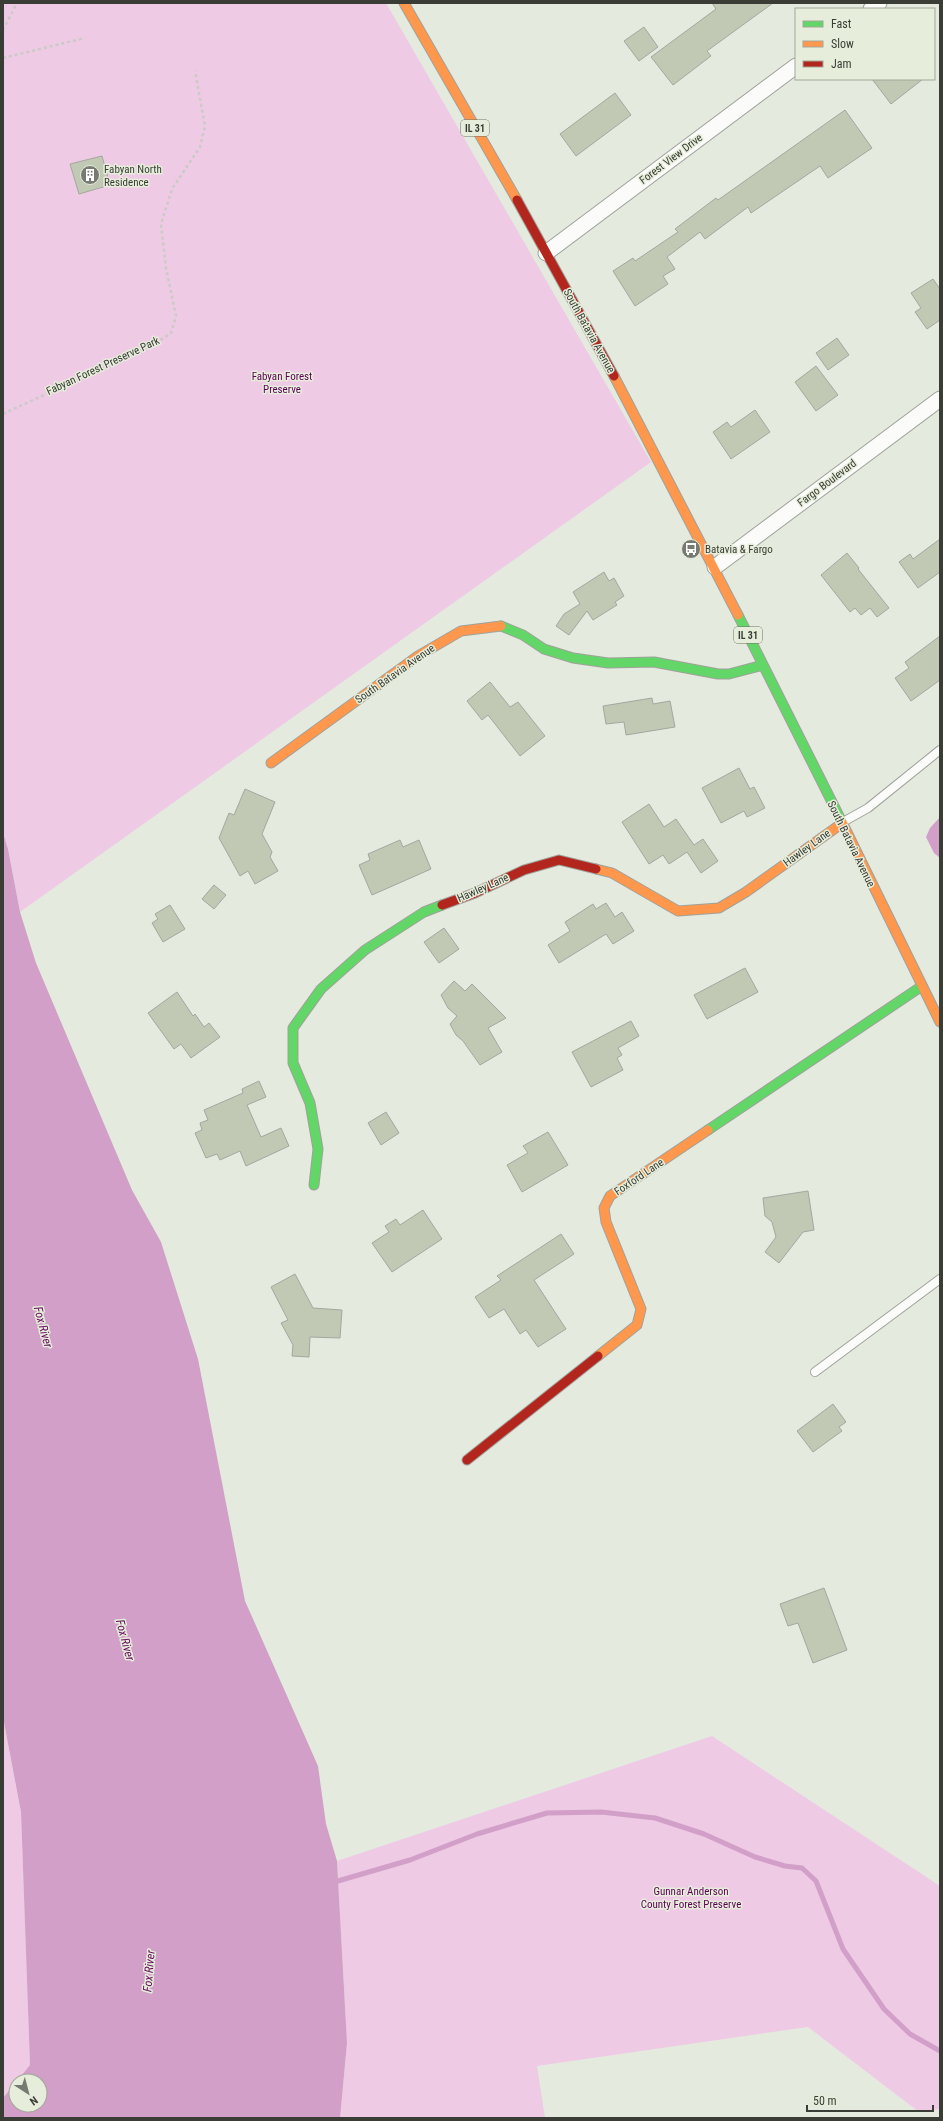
<svg xmlns="http://www.w3.org/2000/svg" width="943" height="2121" font-family="'Roboto Condensed',sans-serif">
  <rect width="100%" height="100%" fill="#e5eadf"/>
  <path fill="#eecae5" d="M3 3H386L651 462 20 912 8 849 3 833Z
    M3 1717 21 1812 30 2065 3 2098Z
    M712 1736 940 1886V2109L919 2112 808 2027 537 2066 545 2118H340L347 2043 337 1861Z"/>
  <path fill="#d19fc7" d="M940 817V858L934 853 926 837 930 828Z
    M3 833 8 849 20 912 36 963 132 1190 161 1242 198 1359 245 1601 318 1766 326 1824 337 1861 347 2043 340 2118H3V2098L16 2082V2105H40V2081H17L30 2065 21 1812 3 1717Z"/>
  <g fill="none" stroke-linecap="round" stroke-linejoin="round">
    <path stroke="#d19fc7" stroke-width="5" d="M331 1883 410 1860 477 1834 547 1813 601 1812 655 1818 704 1834 755 1857 785 1866 802 1868 816 1881 843 1949 884 2009 910 2034 940 2051"/>
  </g>
  <path fill="#c1c9b4" stroke="#a4a7a0" d="M712 3H773L707 51 711 56 673 85 651 57 716 9Z
    M644 27 658 47 639 61 624 41Z
    M872 79H923L891 104Z
    M615 93 631 115 576 156 560 134Z
    M845 110 872 148 828 178 820 166 751 213 748 207 705 239 700 232 667 257 675 269 663 276 668 284 635 306 613 271 633 258 635 261 678 232 675 229 716 198 718 200Z
    M102 156 110 185 79 194 70 164Z
    M933 279 940 289V320L927 329 915 312 921 308 911 293Z
    M837 338 849 355 828 370 816 353Z
    M816 366 838 395 816 411 795 382Z
    M755 410 770 432 731 459 713 432 727 422 731 427Z
    M940 539V572L918 588 899 562 910 554 913 559Z
    M847 553 859 568 858 569 889 608 877 617 870 608 861 615 855 608 850 612 821 575Z
    M604 572 609 581 614 578 624 596 615 602 617 605 593 620 587 611 569 635 556 626 564 614 580 604 573 592Z
    M940 636V680L911 701 895 678 909 668 905 662Z
    M490 682 510 707 518 702 545 736 520 756 488 715 482 720 467 701Z
    M652 698 653 704 670 701 675 727 626 735 624 722 606 724 603 706Z
    M739 768 750 789 754 787 765 808 747 817 744 811 721 823 702 788Z
    M245 789 275 802 262 834 272 852 270 857 278 871 255 884 248 871 240 876 219 838 229 813 234 815Z
    M649 804 664 827 676 819 694 845 703 839 718 861 701 873 687 852 669 864 663 855 649 864 622 822Z
    M400 840 403 847 419 840 431 869 372 895 359 865 370 860 368 854Z
    M214 885 226 895 214 909 202 899Z
    M606 903 615 917 622 912 634 931 613 944 606 934 559 963 548 945 570 931 565 922 593 904 596 909Z
    M170 905 185 929 163 942 152 923 158 919 155 914Z
    M444 928 459 949 439 963 424 942Z
    M745 968 758 992 707 1019 694 995Z
    M454 981 465 991 472 984 506 1018 488 1028 502 1052 480 1065 463 1041 456 1035 450 1024 457 1016 448 1008 441 995Z
    M177 992 193 1016 195 1014 204 1027 209 1023 220 1037 191 1058 181 1044 174 1049 148 1013Z
    M631 1021 639 1036 618 1048 622 1055 617 1058 623 1070 591 1087 572 1052Z
    M259 1081 266 1097 247 1105 261 1137 281 1128 289 1146 246 1166 240 1151 220 1160 217 1154 206 1158 195 1133 202 1130 200 1123 208 1120 204 1110 243 1093 242 1089Z
    M386 1112 399 1133 381 1145 368 1123Z
    M548 1132 568 1165 522 1192 507 1165 528 1153 523 1146Z
    M808 1191 814 1230 803 1232 779 1263 765 1252 776 1237 772 1222 765 1216 763 1198Z
    M423 1210 442 1239 392 1272 372 1243 389 1232 385 1226 396 1219 400 1225Z
    M561 1234 574 1254 534 1280 566 1329 538 1347 526 1330 520 1334 504 1309 489 1318 475 1297 501 1280 497 1276Z
    M295 1274 313 1308 342 1310 340 1338 310 1337 309 1357 292 1356 293 1345 281 1323 288 1320 271 1287Z
    M833 1404 846 1422 839 1427 842 1431 813 1452 797 1431Z
    M824 1588 847 1650 813 1663 798 1623 788 1626 780 1604Z"/>
  <g fill="none" stroke-linecap="round" stroke-linejoin="round">
    <defs>
      <path id="lane" d="M843 822 868 808 940 750
        M815 1372 940 1279"/>
      <path id="street" d="M871 9 879 3
        M546 253 796 66
        M715 567 940 399"/>
      <path id="fast" d="M738 615 841 820
        M501 626 523 635 544 649 573 658 608 663 654 662 718 674H729L763 665
        M708 1130 922 986
        M314 1185 318 1149 310 1103 293 1063V1028L321 989 365 950 424 912 442 905"/>
      <path id="slow" d="M404 3 517 200
        M614 376 738 615
        M271 763 418 656 461 631 501 626
        M841 820 940 1022
        M596 869 612 873 678 911 719 908 746 892 841 824
        M598 1356 637 1325 641 1309 606 1222 604 1208 610 1196 708 1130"/>
      <path id="jam" d="M517 200 614 376
        M442 905 475 893 524 870 559 860 596 869
        M467 1460 598 1356"/>
    </defs>
    <use href="#lane" stroke="#9fa29b" stroke-width="10"/>
    <use href="#street" stroke="#9fa29b" stroke-width="17"/>
    <use href="#fast" stroke="#9fa29b" stroke-width="11"/>
    <use href="#slow" stroke="#9fa29b" stroke-width="11"/>
    <use href="#jam" stroke="#9fa29b" stroke-width="11"/>
    <path stroke="#cacbc7" stroke-width="2.5" stroke-dasharray="3 3" stroke-linecap="butt" d="M3 30 17 3
      M3 58 85 38
      M3 414 154 344 171 333 176 316 166 268 161 224 172 189 200 147 205 126 195 71"/>
    <use href="#lane" stroke="#fbfcfa" stroke-width="8"/>
    <use href="#street" stroke="#fbfcfa" stroke-width="15"/>
    <use href="#fast" stroke="#63d668" stroke-width="9"/>
    <use href="#slow" stroke="#ff974d" stroke-width="9"/>
    <use href="#jam" stroke="#b3261e" stroke-width="9"/>
  </g>
  <defs>
    <symbol id="building-disc" viewBox="-11 -11 22 22"><circle r="9.5" fill="#767a71" stroke="#e6eedb"/><path d="M-4-6H4V6H1V3H-1V6H-4ZM-2.5-4.3h1.7v1.8h-1.7ZM.8-4.3h1.7v1.8H.8ZM-2.5-1h1.7V.8h-1.7ZM.8-1h1.7V.8H.8Z" fill="#fff"/></symbol>
    <symbol id="bus-disc" viewBox="-11 -11 22 22"><circle r="9.5" fill="#767a71" stroke="#e6eedb"/><path d="M-5-6H5V4H4V6H2V4H-2V6H-4V4H-5ZM-3.5-4V0h7V-4ZM-3.5 1.2v1.5H-2V1.2ZM2 1.2v1.5H3.5V1.2Z" fill="#fff"/></symbol>
  </defs>
  <g fill-rule="evenodd">
    <use href="#building-disc" x="79" y="164" width="22" height="22"/>
    <use href="#bus-disc" x="680" y="538" width="22" height="22"/>
  </g>
  <g text-anchor="middle" dominant-baseline="central" stroke-width="3" stroke-linejoin="round" paint-order="stroke">
    <g fill="#e6eedb" stroke="#6e7268" stroke-width="1">
      <rect x="461" y="120" width="28" height="16" rx="3"/>
      <rect x="734" y="627" width="28" height="16" rx="3"/>
    </g>
    <g font-size="10" font-weight="bold" fill="#3a3d36">
      <text x="475" y="128">IL 31</text>
      <text x="748" y="635">IL 31</text>
    </g>
    <g font-size="11" fill="#3a3d36" stroke="#e6eedb">
      <text transform="translate(671 159) rotate(-37)">Forest View Drive</text>
      <text transform="translate(589 331) rotate(61)">South Batavia Avenue</text>
      <text transform="translate(103 366) rotate(-25)">Fabyan Forest Preserve Park</text>
      <text transform="translate(827 483) rotate(-37)">Fargo Boulevard</text>
      <text transform="translate(395 674) rotate(-35)">South Batavia Avenue</text>
      <text transform="translate(851 844) rotate(64)">South Batavia Avenue</text>
      <text transform="translate(807 848) rotate(-36)">Hawley Lane</text>
      <text transform="translate(483 888) rotate(-24)">Hawley Lane</text>
      <text transform="translate(639 1177) rotate(-34)">Foxford Lane</text>
    </g>
    <g font-size="11" fill="#3a3d36" stroke="#e6eedb" text-anchor="start">
      <text x="104" y="169">Fabyan North<tspan x="104" dy="13">Residence</tspan></text>
      <text x="705" y="549">Batavia &amp; Fargo</text>
    </g>
    <g font-size="11" fill="#5d0056" stroke="#e6eedb">
      <text x="282" y="376">Fabyan Forest<tspan x="282" dy="13">Preserve</tspan></text>
      <text x="691" y="1891">Gunnar Anderson<tspan x="691" dy="13">County Forest Preserve</tspan></text>
    </g>
    <g font-size="12" font-style="italic" fill="#64085c" stroke="#e6eedb">
      <text transform="translate(43 1327) rotate(75)">Fox River</text>
      <text transform="translate(125 1640) rotate(75)">Fox River</text>
      <text transform="translate(149 1971) rotate(-85)">Fox River</text>
    </g>
  </g>
  <rect width="943" height="2121" fill="none" stroke="#3a3d36" stroke-width="8"/>
  <rect x="795" y="8" width="140" height="72" fill="#e6eedb" stroke="#a1a799"/>
  <rect x="803" y="21" width="20" height="6" fill="#63d668" stroke="#a1a799"/>
  <text x="831" y="28" font-size="12" fill="#3a3d36">Fast</text>
  <rect x="803" y="41" width="20" height="6" fill="#ff974d" stroke="#a1a799"/>
  <text x="831" y="48" font-size="12" fill="#3a3d36">Slow</text>
  <rect x="803" y="61" width="20" height="6" fill="#b3261e" stroke="#a1a799"/>
  <text x="831" y="68" font-size="12" fill="#3a3d36">Jam</text>
  <g transform="translate(28 2093) rotate(144)"><circle r="19" fill="#e6eedb" stroke="#a1a799"/>
  <path d="M0-3L7 15L0 10L-7 15Z" fill="#767a71"/>
  <text y="-6" font-size="11" font-weight="bold" text-anchor="middle" fill="#3a3d36">N</text>
  </g>
  <path d="M807 2105v6h126v-6" fill="none" stroke="#3a3d36" stroke-width="2"/>
  <text x="813" y="2105" font-size="12" fill="#3a3d36" stroke="#e6eedb" stroke-width="3" paint-order="stroke">50 m</text>
</svg>
